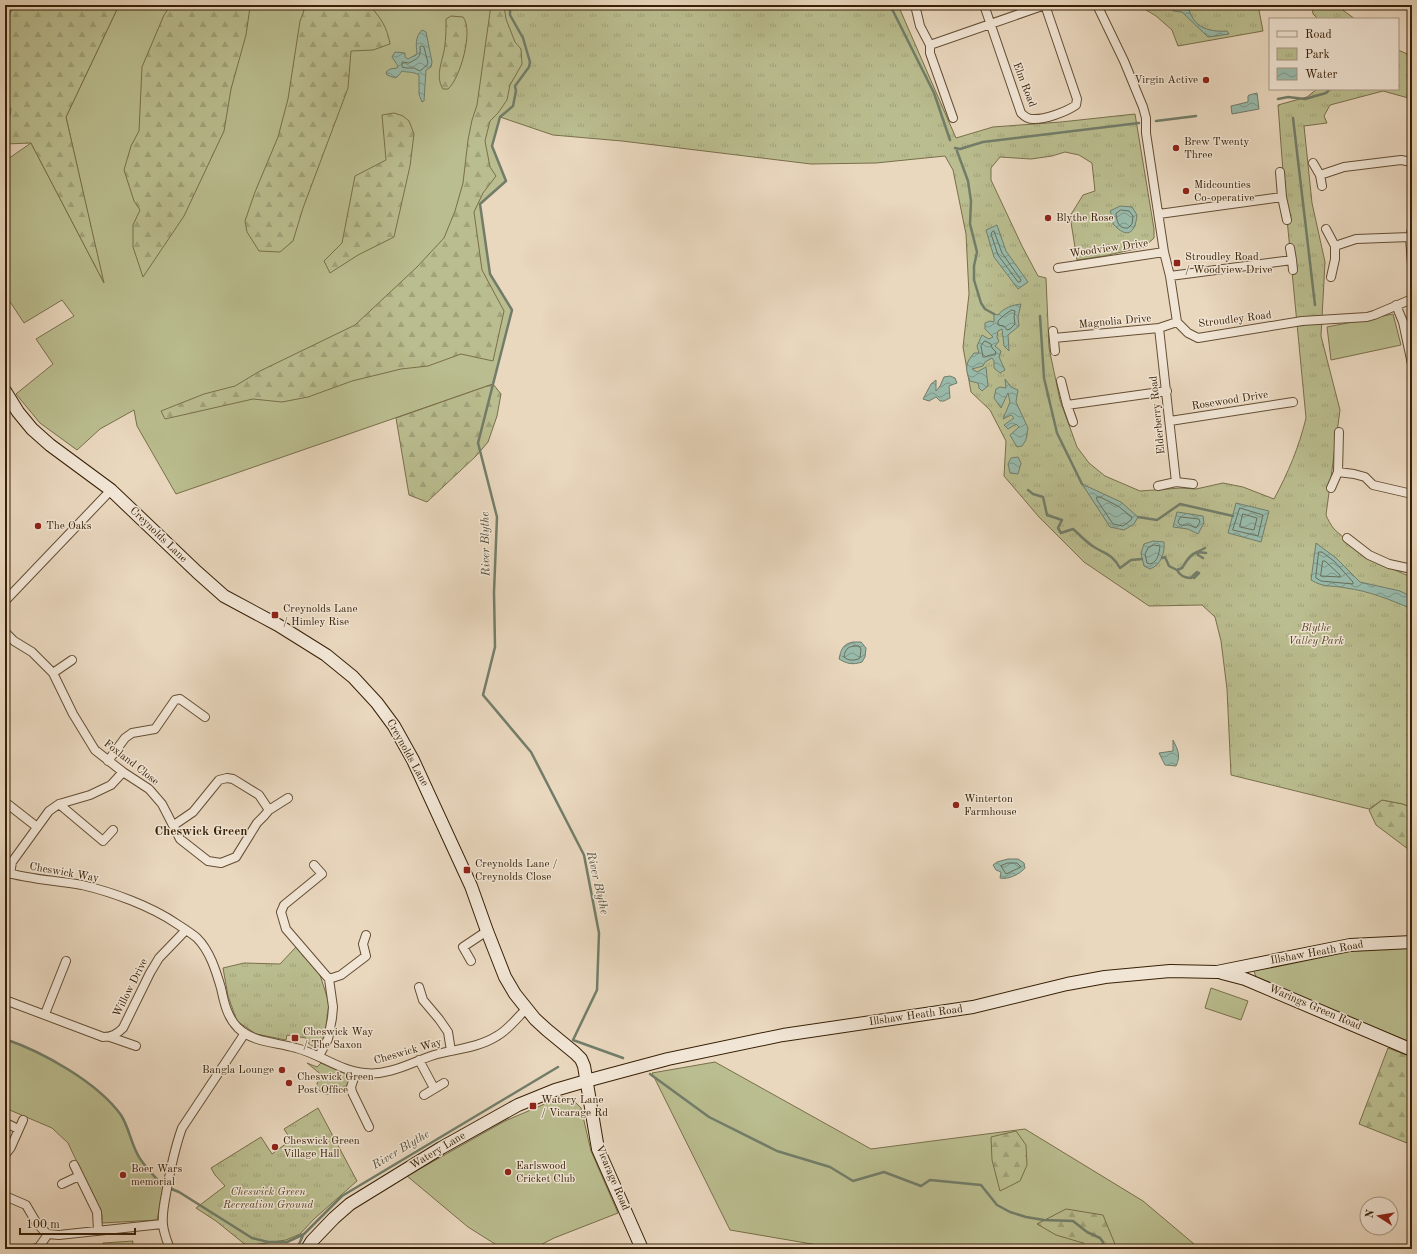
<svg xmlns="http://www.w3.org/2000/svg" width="1417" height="1254" font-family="'Old Standard TT',serif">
  <defs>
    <pattern id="forest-firs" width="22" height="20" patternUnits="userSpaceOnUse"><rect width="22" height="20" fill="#babd8f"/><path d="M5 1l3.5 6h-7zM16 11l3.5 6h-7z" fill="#a1a27a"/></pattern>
    <pattern id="park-tufts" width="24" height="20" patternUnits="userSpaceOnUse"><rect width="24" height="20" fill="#babd8f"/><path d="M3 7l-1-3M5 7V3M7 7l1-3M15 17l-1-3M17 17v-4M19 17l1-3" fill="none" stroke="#a1a27a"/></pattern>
    <pattern id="water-waves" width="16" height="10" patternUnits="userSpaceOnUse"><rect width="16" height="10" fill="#99baab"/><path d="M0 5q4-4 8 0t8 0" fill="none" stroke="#7e9789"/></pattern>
  </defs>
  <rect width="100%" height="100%" fill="#e9d7be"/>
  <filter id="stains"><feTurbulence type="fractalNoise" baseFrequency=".005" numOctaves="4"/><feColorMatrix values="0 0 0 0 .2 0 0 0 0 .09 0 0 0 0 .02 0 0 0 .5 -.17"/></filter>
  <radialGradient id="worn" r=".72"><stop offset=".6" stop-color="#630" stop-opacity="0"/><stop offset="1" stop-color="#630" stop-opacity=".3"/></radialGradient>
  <path fill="#babd8f" stroke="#796f4a" d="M119 5H510V15L523 38 530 62 529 67 515 86 516 92 513 106 500 117 492 146 506 181 480 204 490 274 512 310 493 384 176 494 137 426 134 410 100 429 77 450 40 423 16 394 53 364 36 339 74 316 62 300 24 323 5 294V161L31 143 103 281 66 117Z
    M1393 314 1401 345 1331 360 1327 327Z
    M1412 947V1043L1256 978 1254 970 1326 953 1367 949Z
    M1211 988 1248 1001 1241 1020 1205 1008Z
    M5 1039C38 1050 104 1085 121 1116 129 1129 131 1146 140 1158 146 1168 156 1177 164 1186L157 1220 102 1223V1215L68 1143 52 1128 5 1108Z
    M715 1062 871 1149 1025 1129 1143 1201 1200 1249H841L730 1230 652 1073Z
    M307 1063 317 1067 321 1063 347 1074 350 1076V1081L348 1085 329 1094H325L318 1090 317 1087V1083L323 1076Z
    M561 1097 571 1098 581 1108 591 1151 618 1213 554 1238 533 1249H503L468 1227 407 1176 505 1121Z
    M133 1241 132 1249H103V1243Z"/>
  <path fill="url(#forest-firs)" stroke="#796f4a" d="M5 5H119L66 117 104 283 31 143 5 144 11 109 5 101Z
    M171 5H266L250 7 246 35 231 89 224 131 184 216 143 277 133 247V225L140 210 134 201 124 170 131 146 139 131 142 67 164 15Z
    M306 5H369C381 18 387 27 390 44L373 50 351 51 348 88 303 208 293 241 280 252 259 251 247 232 245 221 255 192 278 137 288 99 300 21Z
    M491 5H504L506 19 515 42 521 49 522 64 510 85 507 100 498 113 490 121 485 141 490 167 496 176 483 193 474 212 482 270 504 311 493 361 461 354 428 366 401 369 352 381 308 397 282 402 253 399 165 419 161 411 204 394 235 386 260 371 355 325 417 267 444 238 455 211 463 183 468 140 472 120 477 105Z
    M451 16 463 17C474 30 460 79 448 89H443C434 75 444 59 445 44 446 36 446 28 446 19Z
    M394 113 403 116 409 121 414 134 410 166 394 237 358 255 330 273 324 261 342 243 355 176 386 160 382 115Z
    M493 384 501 394 497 416 488 442 476 456 427 502 409 495 396 418Z
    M1382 800 1403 804 1412 808V849H1408L1376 825 1369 810Z
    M1388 1048 1412 1057V1084L1409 1088 1412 1095V1145L1359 1124Z
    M1016 1131 1026 1145 1027 1165 1020 1181 1000 1191 992 1160 991 1137Z
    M1066 1209 1103 1215 1117 1249H1086L1083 1243 1056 1235 1037 1224Z"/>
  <path fill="url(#park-tufts)" stroke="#796f4a" d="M510 5H898L956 138 993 127 1061 122 1135 114 1154 229V238L1144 247 1104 256 1077 260 1070 216 1083 195 1095 191 1092 163 1079 155 1065 152 1052 156 1031 159 1000 157 991 168V180L1022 246 1038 276 1046 278 1049 348 1060 400 1077 447 1089 463 1105 476 1140 491 1181 488 1196 489 1223 483 1243 487 1274 499C1288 473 1299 447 1306 418L1285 198 1278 105 1307 97 1317 89H1398V50L1412 56V99L1383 91 1330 105 1324 116 1327 123 1304 126 1312 203 1325 262 1321 336 1340 410 1326 515C1328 520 1331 525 1334 529 1352 546 1388 569 1412 577V808L1403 804 1382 800 1369 809 1231 775 1227 689 1221 641 1215 617 1202 605 1149 606 1084 562 1039 517 1004 476 1006 441 990 410 971 392 963 347 969 294 966 234 953 170 945 156 876 163 811 164 622 141 553 135 500 117 513 106 516 91 515 86 529 67 530 62 523 38 510 15Z
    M1138 5H1258L1263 31 1178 46 1172 30 1156 16Z
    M1312 5H1336L1355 19H1318L1313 14Z
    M296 947 320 975 329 1003 325 1035 319 1046 314 1047 308 1043 306 1038 287 1035 286 1040 256 1034 237 1021 228 996 223 968 244 963 280 964Z
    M318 1108 357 1181 314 1219 300 1234 286 1240 247 1246 216 1221 196 1208 225 1186 215 1175 211 1168 261 1137 272 1154 291 1140 284 1129Z"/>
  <path fill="url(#water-waves)" stroke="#727d69" d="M5 5H58L55 7 51 9 15 7 12 9 5 24Z
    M1169 5H1187C1189 10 1191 16 1194 20 1201 30 1216 32 1227 31L1229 34 1208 37 1182 12 1173 11Z
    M422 30 426 32 432 62 431 67 426 70 424 101 422 102 419 94V75C412 71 409 73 402 71L398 76 395 78 387 75 386 72 390 69 397 68 398 66 392 57 395 52 405 53V57L408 59 417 54C416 45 415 37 422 30Z
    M1257 93 1259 109 1232 114 1231 106 1248 102V96L1249 95Z
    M1120 206 1132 207 1137 215C1135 234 1127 239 1113 224V218L1110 211Z
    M997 225 1006 251 1028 282 1018 289 994 257 986 230Z
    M1021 304 1018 317 1019 326 1008 335 1009 351 1004 346 1002 329 998 331 997 337 999 341 995 346 1001 351 999 357 1005 370 1000 373 994 368V361L992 358 985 362 983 366 972 369 977 372 986 367 988 386 982 391 979 388 978 383 970 381C965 369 965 363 974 353H979L977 346 982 335 989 339 993 337 985 329V323L990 321 994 322V314L998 315C1003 308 1013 305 1021 304Z
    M950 376 955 378 957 383 949 386 950 398 944 401H940L936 397 929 401 923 399 931 384 936 380V391L940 386 944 377Z
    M1005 379 1011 387 1018 390 1016 402 1028 428 1026 440 1022 446 1017 447 1010 435 1019 427 1016 424 1008 429 1004 425 1014 418 1011 415 1003 419 1010 402 1008 393 1001 408 994 398 996 389 1000 387 1006 388Z
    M1018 457 1021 463 1018 474 1010 473 1008 464 1011 458Z
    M1082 484 1121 502 1138 517 1134 524 1124 530 1110 527Z
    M1236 503 1269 511 1261 542 1228 533Z
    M1177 512 1203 516 1204 523 1198 534 1188 529 1173 527Z
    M1153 541 1164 542C1165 553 1161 565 1150 569L1144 566 1141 553 1144 544Z
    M1316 543 1336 558 1360 582 1400 591 1412 597V609C1391 600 1369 591 1346 588 1332 585 1324 588 1311 580Z
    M853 642H861L866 648 865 657 862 662C853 665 847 664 839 659 841 649 843 644 853 642Z
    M1173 740C1178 750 1181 756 1176 766L1165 765 1159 753 1173 751Z
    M1008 859H1018L1024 863 1025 868C1020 874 1008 880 1000 878L1001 872 996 870 993 865 997 862Z"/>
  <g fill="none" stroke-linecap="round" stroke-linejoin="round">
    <path stroke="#686e58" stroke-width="1" d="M422 46 424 47 428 63 427 65 420 71 414 68H406L402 67V62L409 63C418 58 421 58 420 47Z
      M1121 210 1129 211 1133 216 1132 224 1128 228C1118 229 1117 221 1116 214Z
      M994 231 1002 253 1021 280 1020 282H1018L998 255 991 234 992 232Z
      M1012 310 1015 311 1014 317 1015 324 1010 329 1007 330 1004 326 998 325V321L1003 316Z
      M985 341 991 344 992 348 996 352 995 355H990L985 357H983L981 346Z
      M1097 497H1100L1118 506 1132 517 1131 520 1123 526 1113 524 1097 500Z
      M1240 508 1263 515 1258 536 1233 530Z
      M1243 514 1257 518 1254 530 1240 527Z
      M1181 517 1199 519 1200 522 1196 528 1189 525H1180L1178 522Z
      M1154 545 1160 546C1159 553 1158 562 1150 564L1147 563 1145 554 1148 548Z
      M1319 552H1322L1334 561 1353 582V584L1321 581 1316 578Z
      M1323 561H1325L1340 575V577L1321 576Z
      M854 646H859L861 649 860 658C855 661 848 661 844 657 845 650 847 647 854 646Z
      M1008 863H1017L1021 867 1006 874 1001 866Z"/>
    <path stroke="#727d69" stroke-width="2.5" d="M510 5V15L523 38 530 62 529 67 515 86 516 91 513 106 500 117 492 146 506 181 480 204 490 274 512 310 478 443 497 517 494 592 495 647 483 695 531 752 584 855 599 933 597 990 573 1040 623 1058
      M890 5 934 93 950 140
      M1278 99 1288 97 1305 99 1326 93 1330 89
      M1293 118 1315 305
      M1156 121 1196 116
      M955 148 960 149 983 142 1139 123
      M957 151 968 181 971 201 970 224 977 252 974 266V280L981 303 985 309 994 314
      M1040 316 1044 378 1057 433 1082 484
      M1028 490 1033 494 1043 497 1047 515 1062 520 1058 528 1061 533 1073 529C1080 535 1086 542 1094 547 1107 555 1112 554 1120 568L1131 560 1142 559
      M1138 517 1157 520 1180 504 1233 516
      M1197 552 1206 553
      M1197 552 1205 548
      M1162 558 1165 557 1169 566 1177 570 1182 568C1186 562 1189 555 1197 552L1198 555 1203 558
      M1177 570C1180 576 1184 578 1191 578L1197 572
      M1194 578 1199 573
      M5 1039C43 1052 97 1082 121 1115 129 1127 131 1144 139 1157 143 1164 159 1182 165 1187
      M650 1074 709 1117 777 1151 830 1167 853 1181 884 1172 921 1186 930 1180 981 1185 997 1205 1010 1212 1026 1217 1044 1220 1073 1221 1087 1232 1100 1238 1103 1242 1101 1249
      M169 1188 179 1192 252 1238 268 1242H287L304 1234 342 1196 558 1067
      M297 1249 303 1235"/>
    <defs>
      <path id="street" d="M915 5 920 26 930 45V53L953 118
        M984 5 1021 113C1024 116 1027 119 1032 119 1044 120 1066 112 1076 105L1077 99 1045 5
        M1097 5 1124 61 1143 107 1146 118V133L1164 252 1170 276 1177 322 1188 333 1198 338 1302 321 1367 317 1374 315 1412 299
        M930 45 1045 5
        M1313 163 1320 175 1322 186
        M1280 172 1282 197 1287 220
        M1320 175 1344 167 1401 160 1412 162
        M1159 214 1282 197
        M1326 229 1335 246V259L1331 277
        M1412 229 1410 237 1412 265
        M1335 246 1356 239 1410 237
        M1292 260 1293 270
        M1058 268 1164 252
        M1170 276 1292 260 1290 248
        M1396 305 1403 322 1412 364
        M1053 331 1055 351
        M1054 338 1159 328 1177 322
        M1061 381 1067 405 1073 422
        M1067 405 1167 391
        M1170 421 1293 402
        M1338 472 1354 474 1365 477 1373 485 1412 494
        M1176 482 1193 484
        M1158 486 1176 482 1159 328
        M1331 488 1338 472 1339 432
        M1347 538 1369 555 1389 564 1412 569
        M5 601 111 490
        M5 632 14 641 32 652 53 673 73 714 95 750 123 772 149 789 162 804 180 839 208 861 221 863 236 857 257 823 264 816 269 810 288 798
        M53 673 72 660
        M108 761 125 738 132 733 155 729 175 700 180 699 205 717
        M5 802 37 827
        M59 804 103 841 113 830
        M174 825 193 812 219 780 227 778 233 779 259 795 269 810
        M314 865 322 874 284 905 281 912 286 929 329 979 333 1007 332 1018 328 1039 319 1056
        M5 872C31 880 56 880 82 885 112 892 151 906 177 924 183 928 191 933 197 938 210 951 216 971 221 988 224 1002 227 1017 238 1028 254 1043 276 1042 296 1048 320 1054 340 1071 365 1073 389 1076 412 1062 434 1055 455 1049 478 1048 497 1036 508 1030 517 1018 526 1009
        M10 874 12 862 49 811 59 804 90 795 111 785 123 772
        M471 961 463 947 487 931
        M329 979 341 975 366 956 363 944 366 935
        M419 987 423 1000 439 1019 448 1032 451 1051
        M5 1000 103 1037C112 1037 117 1034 123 1028L150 973 159 958 186 930
        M45 1014 66 961
        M110 1037 136 1046
        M419 1060 434 1088
        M356 1072 351 1087 352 1092 369 1127
        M424 1095 444 1083
        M8 1124 18 1129
        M5 1155 11 1147 23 1120
        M74 1165 97 1212 98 1230
        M62 1184 79 1176
        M5 1196 26 1205 36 1222 44 1231 48 1234 59 1235 162 1224
        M34 1249 39 1247 48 1234
        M170 1249C167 1241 164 1234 163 1225 162 1216 164 1204 166 1194 170 1171 174 1150 182 1128L245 1033"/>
      <path id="secondary" d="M5 391 18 412 32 429 50 445 111 490 197 572 224 596 278 625 326 655 353 677 377 703 394 726 413 760 471 886 487 931 505 977 515 994 535 1019 547 1030 575 1053 581 1059 584 1066 598 1149 642 1249
        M1222 973 1245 979 1412 1050
        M307 1249 312 1241 334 1218 350 1204 441 1148 518 1105 555 1090 586 1081 668 1059 783 1035 973 1007 1067 984 1105 977 1170 971 1217 972 1350 945 1412 942"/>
    </defs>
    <use href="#street" stroke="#644e34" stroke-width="10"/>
    <use href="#secondary" stroke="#382106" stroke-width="14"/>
    <use href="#street" stroke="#f1e5d5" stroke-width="8"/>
    <use href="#secondary" stroke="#f1e5d5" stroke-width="12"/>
  </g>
  <g fill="#8f2418" stroke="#f1e5d5" stroke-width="1.5">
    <circle cx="1206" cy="80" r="4"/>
    <circle cx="1176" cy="148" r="4"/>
    <circle cx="1186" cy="191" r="4"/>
    <circle cx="1048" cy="218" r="4"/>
    <rect x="1173" y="259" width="8" height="8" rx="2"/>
    <circle cx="38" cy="526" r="4"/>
    <rect x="271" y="611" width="8" height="8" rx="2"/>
    <circle cx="956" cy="805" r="4"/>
    <rect x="463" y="866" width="8" height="8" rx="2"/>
    <rect x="291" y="1034" width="8" height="8" rx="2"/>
    <circle cx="282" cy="1070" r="4"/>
    <circle cx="289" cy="1083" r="4"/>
    <rect x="529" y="1102" width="8" height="8" rx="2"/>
    <circle cx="275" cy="1147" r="4"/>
    <circle cx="508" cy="1172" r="4"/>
    <circle cx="123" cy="1175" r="4"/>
  </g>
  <g text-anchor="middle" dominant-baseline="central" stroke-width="3" stroke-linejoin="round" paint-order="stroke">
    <g font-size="11" fill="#382106" stroke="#f1e5d5" text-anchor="start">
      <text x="1198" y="80" text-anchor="end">Virgin Active</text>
      <text x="1184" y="142">Brew Twenty<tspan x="1184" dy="13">Three</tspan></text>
      <text x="1194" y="185">Midcounties<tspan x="1194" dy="13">Co-operative</tspan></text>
      <text x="1056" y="218">Blythe Rose</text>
      <text x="1185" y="257">Stroudley Road<tspan x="1185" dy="13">/ Woodview Drive</tspan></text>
      <text x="46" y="526">The Oaks</text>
      <text x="283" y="609">Creynolds Lane<tspan x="283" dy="13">/ Himley Rise</tspan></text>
      <text x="964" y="799">Winterton<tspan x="964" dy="13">Farmhouse</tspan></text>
      <text x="475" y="864">Creynolds Lane /<tspan x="475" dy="13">Creynolds Close</tspan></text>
      <text x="303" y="1032">Cheswick Way<tspan x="303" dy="13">/ The Saxon</tspan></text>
      <text x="274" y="1070" text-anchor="end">Bangla Lounge</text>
      <text x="297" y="1077">Cheswick Green<tspan x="297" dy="13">Post Office</tspan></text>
      <text x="541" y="1100">Watery Lane<tspan x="541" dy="13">/ Vicarage Rd</tspan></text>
      <text x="283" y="1141">Cheswick Green<tspan x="283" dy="13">Village Hall</tspan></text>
      <text x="516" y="1166">Earlswood<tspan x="516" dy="13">Cricket Club</tspan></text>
      <text x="131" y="1169">Boer Wars<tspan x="131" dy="13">memorial</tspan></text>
    </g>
    <g font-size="11" fill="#382106" stroke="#f1e5d5">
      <text transform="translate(1024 85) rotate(69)">Elm Road</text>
      <text transform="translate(1109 249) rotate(-8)">Woodview Drive</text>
      <text transform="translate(1235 320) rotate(-7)">Stroudley Road</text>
      <text transform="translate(1115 322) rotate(-5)">Magnolia Drive</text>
      <text transform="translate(1230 401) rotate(-9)">Rosewood Drive</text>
      <text transform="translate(1158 415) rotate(-96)">Elderberry Road</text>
      <text transform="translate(158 535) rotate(44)">Creynolds Lane</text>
      <text transform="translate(407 753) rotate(61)">Creynolds Lane</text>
      <text transform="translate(131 763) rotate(38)">Foxland Close</text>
      <text transform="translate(64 873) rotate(10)">Cheswick Way</text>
      <text transform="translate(1317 953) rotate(-10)">Illshaw Heath Road</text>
      <text transform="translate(131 988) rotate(-63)">Willow Drive</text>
      <text transform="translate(1315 1008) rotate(23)">Warings Green Road</text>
      <text transform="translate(916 1016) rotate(-8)">Illshaw Heath Road</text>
      <text transform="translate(408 1052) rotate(-16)">Cheswick Way</text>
      <text transform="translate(438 1151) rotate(-31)">Watery Lane</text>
      <text transform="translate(612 1178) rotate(67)">Vicarage Road</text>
    </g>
    <g font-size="11" font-style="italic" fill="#584828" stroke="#f1e5d5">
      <text x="1316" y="628">Blythe<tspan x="1316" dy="13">Valley Park</tspan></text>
      <text x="268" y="1192">Cheswick Green<tspan x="268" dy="13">Recreation Ground</tspan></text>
    </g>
    <g font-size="12" font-style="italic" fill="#554f38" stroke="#f1e5d5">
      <text transform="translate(486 544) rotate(-91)">River Blythe</text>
      <text transform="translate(597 883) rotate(77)">River Blythe</text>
      <text transform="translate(401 1150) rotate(-31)">River Blythe</text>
    </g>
    <g font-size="13" font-weight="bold" fill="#382106" stroke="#f1e5d5">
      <text x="201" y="831">Cheswick Green</text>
    </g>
  </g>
  <rect width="1417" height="1254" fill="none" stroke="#e9d7be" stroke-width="20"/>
  <rect x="6" y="6" width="1405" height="1242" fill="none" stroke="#382106" stroke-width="2"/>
  <rect x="10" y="10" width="1397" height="1234" fill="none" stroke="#382106"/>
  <rect x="1269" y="18" width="130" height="72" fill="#f1e5d5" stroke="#a79782"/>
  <rect x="1277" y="31" width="20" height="6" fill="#f1e5d5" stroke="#a79782"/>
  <text x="1305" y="38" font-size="12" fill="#382106">Road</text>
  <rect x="1277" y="48" width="20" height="12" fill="url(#park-tufts)" stroke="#a79782"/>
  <text x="1305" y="58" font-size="12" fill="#382106">Park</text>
  <rect x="1277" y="68" width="20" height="12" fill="url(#water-waves)" stroke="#a79782"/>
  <text x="1305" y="78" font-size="12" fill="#382106">Water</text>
  <g transform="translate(1379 1216) rotate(282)"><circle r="19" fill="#f1e5d5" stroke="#a79782"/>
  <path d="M0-3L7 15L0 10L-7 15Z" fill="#8f2418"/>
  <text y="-6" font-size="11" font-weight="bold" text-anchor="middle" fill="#382106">N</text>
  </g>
  <path d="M20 1228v6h115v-6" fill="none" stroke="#382106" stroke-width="2"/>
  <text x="26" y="1228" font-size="12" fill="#382106" stroke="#f1e5d5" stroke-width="3" paint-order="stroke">100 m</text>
  <rect width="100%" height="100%" filter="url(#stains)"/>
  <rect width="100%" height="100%" fill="url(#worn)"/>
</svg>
